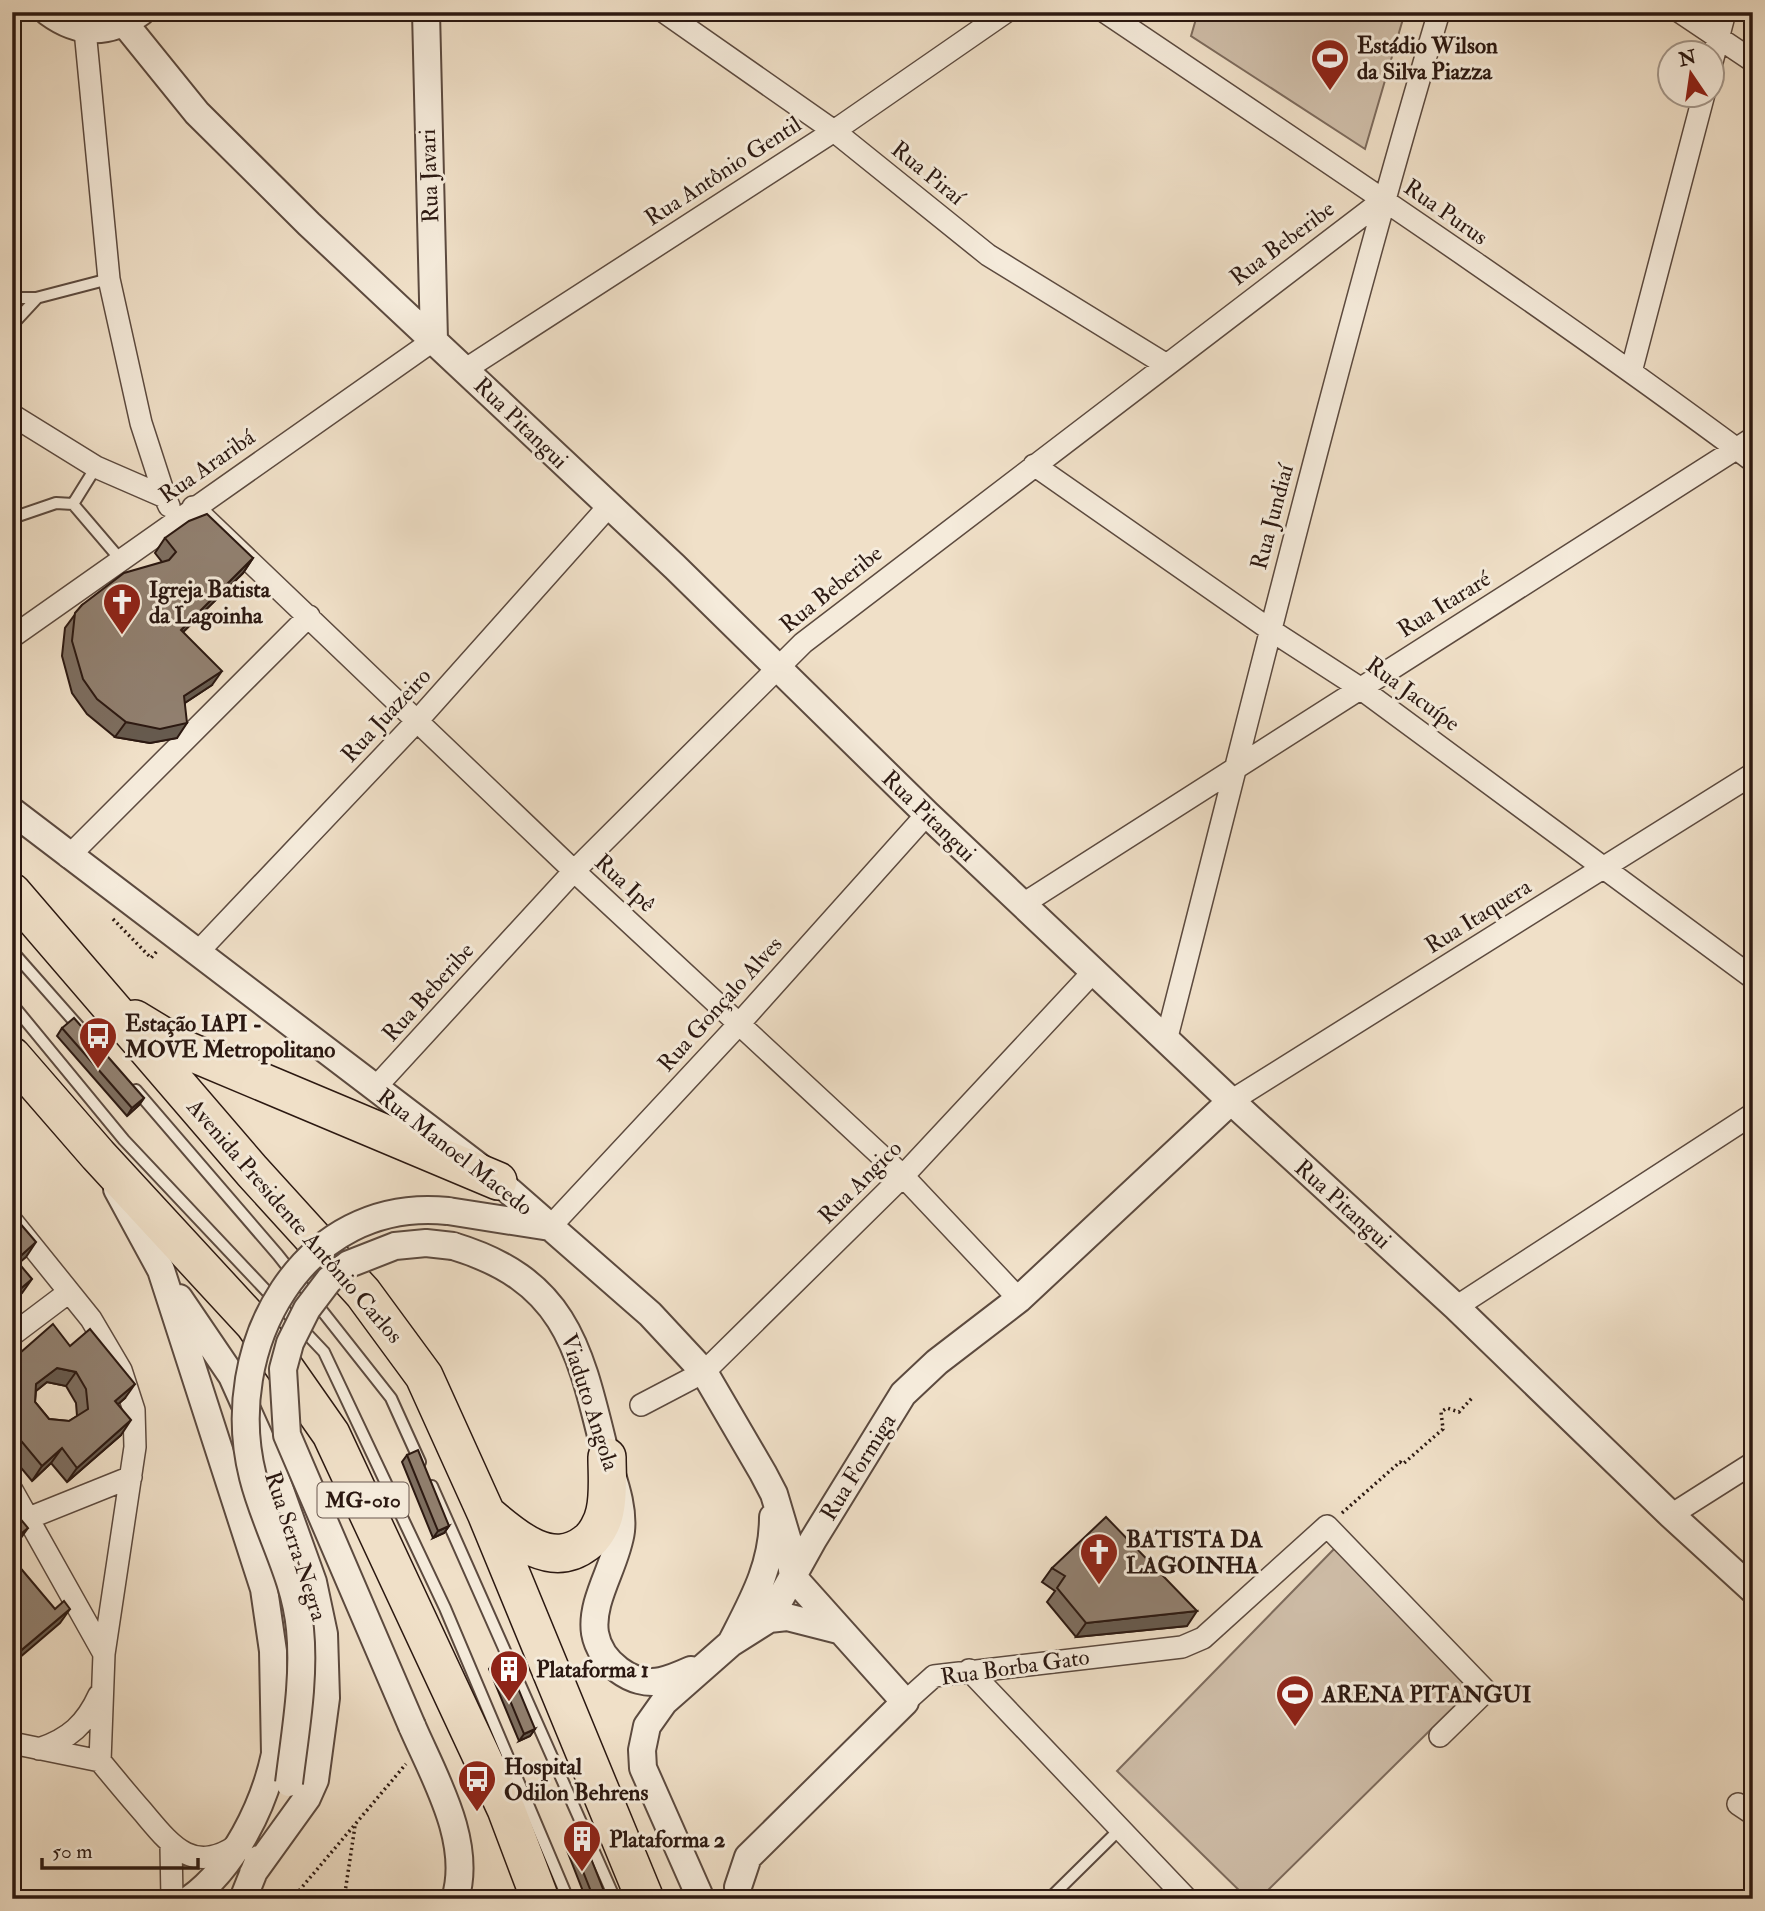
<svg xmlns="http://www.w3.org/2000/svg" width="1765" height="1911" font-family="'IM FELL Double Pica',serif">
  <rect width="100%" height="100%" fill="#f0e0c8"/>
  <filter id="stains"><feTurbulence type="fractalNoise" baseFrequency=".00286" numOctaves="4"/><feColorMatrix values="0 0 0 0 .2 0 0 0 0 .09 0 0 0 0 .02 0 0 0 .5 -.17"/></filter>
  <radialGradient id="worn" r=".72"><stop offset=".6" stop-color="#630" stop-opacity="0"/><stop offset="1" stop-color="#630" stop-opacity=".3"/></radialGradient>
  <path fill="#cfbea9" stroke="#7d6b5d" stroke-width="2" d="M1198 12H1405L1365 149 1191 36Z
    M1335 1548 1476 1685 1259 1899H1248L1117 1771Z"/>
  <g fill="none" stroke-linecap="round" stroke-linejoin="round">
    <defs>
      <path id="service" d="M12 298H36L109 279
        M12 325 37 298
        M73 504 96 467
        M12 518 56 503 73 504 120 559
        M12 951 80 1028
        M12 1004 124 1140 324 1352 445 1608 568 1899
        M136 1090 278 1255 391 1398 420 1462
        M432 1486 615 1899
        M1049 1899 1120 1829"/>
      <path id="minor" d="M664 12 834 131 988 255 1165 364
        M1105 12C1323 159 1542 304 1753 461
        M1680 12 1753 61
        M85 30 109 279 141 423 165 497
        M1712 62 1725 12
        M466 369 834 131 1006 12
        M1631 372 1704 94
        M12 415 96 467 165 497 169 506
        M1034 465 1269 629 1360 688 1753 978
        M193 507 574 871 903 1176 1019 1299
        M12 637 434 340
        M68 857 309 616
        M1023 904 1753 438
        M197 953 418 720 608 507
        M1167 1037C1255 695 1338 351 1439 12
        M375 1088 574 871 803 643 1383 200
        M1231 1101 1753 774
        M12 1221 91 1319 121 1370 134 1410 135 1447 104 1654 100 1761 12 1743
        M550 1227 739 1024 927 814
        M1456 1307 1753 1114
        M12 1335 69 1292
        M641 1405 704 1372 903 1176 1095 970
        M12 1490 104 1654
        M1671 1515 1753 1463
        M29 1518 131 1477
        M969 1670 1187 1899
        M905 1702 934 1676 1182 1647 1203 1638 1327 1526 1486 1691 1440 1736
        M39 1749C69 1739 86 1724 99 1695
        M100 1761C114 1778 128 1795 143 1812 170 1844 193 1876 237 1845
        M1738 1804 1753 1814
        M171 1846 172 1899"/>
      <path id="tertiary" d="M48 12C79 35 110 35 141 12
        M426 12 434 340
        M125 24 197 113 309 224 675 567 927 814 1231 1101 1456 1307 1671 1515 1753 1590
        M12 811 498 1181 650 1314 704 1372 763 1473 774 1494 788 1541 793 1577
        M117 1189 161 1270 264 1589 273 1651 275 1754C264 1806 234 1867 190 1899
        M448 1211 550 1227
        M453 1246C565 1280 579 1346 604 1448 611 1475 624 1503 621 1531 617 1564 590 1600 595 1633 600 1662 632 1687 661 1681 671 1679 682 1674 691 1670
        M179 1298 232 1376 267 1454 313 1582 324 1634 326 1698 315 1780 307 1798 253 1873
        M769 1619 787 1617 838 1630
        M732 1641C753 1600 773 1565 773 1517
        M412 1726C434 1777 473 1842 455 1899
        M243 1899 259 1859
        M701 1899 643 1768 642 1750 647 1726 664 1702 731 1643 769 1619 813 1540 903 1394 937 1362 1019 1299 1231 1101
        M739 1899 738 1887 748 1857 905 1702 793 1577"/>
      <path id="trunk" d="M12 892 252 1171 363 1293 424 1376 486 1513 645 1899
        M135 1019 186 1050 498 1181
        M12 1056 98 1155 254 1324 331 1434 506 1809 540 1899
        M488 1515C515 1538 551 1570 586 1543 595 1537 603 1522 605 1511 609 1494 607 1474 607 1457"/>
    </defs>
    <use href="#service" stroke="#5c4a3f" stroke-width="14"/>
    <use href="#minor" stroke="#5c4a3f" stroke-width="24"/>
    <use href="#tertiary" stroke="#5c4a3f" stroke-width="30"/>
    <use href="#trunk" stroke="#2b1811" stroke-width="40"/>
    <path stroke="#2b1811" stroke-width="3.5" stroke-dasharray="2 3.5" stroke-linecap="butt" d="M113 919 151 958 158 950
      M1342 1513 1400 1462 1403 1464 1443 1429 1441 1412 1447 1408 1459 1412 1472 1398
      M292 1899 406 1764
      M344 1899 355 1826"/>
    <use href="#service" stroke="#f5ebdb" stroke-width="10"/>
    <use href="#minor" stroke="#f5ebdb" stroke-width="21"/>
    <use href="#tertiary" stroke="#f5ebdb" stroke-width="26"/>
    <use href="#trunk" stroke="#f0e0c8" stroke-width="37"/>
    <defs>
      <path id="tertiary-bridge" d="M412 1726 287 1435 283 1369 290 1343 307 1309 329 1280 349 1264 395 1246 426 1243 453 1246
        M289 1783C295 1733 305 1679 300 1629 295 1575 266 1529 253 1477 220 1348 302 1196 448 1211"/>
    </defs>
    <use href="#tertiary-bridge" stroke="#5c4a3f" stroke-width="30" stroke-linecap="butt"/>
    <use href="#tertiary-bridge" stroke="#f5ebdb" stroke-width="26"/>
  </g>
  <path fill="#7d6e60" stroke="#2b1811" stroke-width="2" fill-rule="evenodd" d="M165 538 253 558 243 573 183 632 212 685 185 703 177 738 150 743 115 737 87 714 72 693 62 656 65 628 82 605 162 562 155 553Z
    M62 1028 144 1098 139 1105 127 1116 57 1036Z
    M70 1346 125 1398 118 1404 121 1435 67 1482 51 1463 32 1481 12 1457V1360ZM47 1382 66 1386 76 1403 77 1416 69 1421 49 1419 35 1402 36 1391Z
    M407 1455 449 1526 444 1533 433 1538 402 1462Z
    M1052 1568 1187 1626 1076 1637 1047 1602 1055 1591 1042 1582Z
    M494 1662 535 1729 530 1736 519 1741 489 1669Z
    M571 1841 607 1899H586L566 1848Z"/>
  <path fill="#665a4e" stroke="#2b1811" stroke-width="2" d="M253 558 243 573 171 644 181 630Z
    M222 671 212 685 174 710 184 696Z
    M126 722 187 723 177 738 150 743 115 737Z
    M144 1098 139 1105 127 1116 132 1108Z
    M36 1242 26 1257 12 1269 16 1260Z
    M32 1279 22 1293 12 1302V1296Z
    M57 1368 76 1372 66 1386 47 1382 26 1399 36 1384Z
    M135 1384 125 1398 105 1416 115 1401Z
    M131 1420 121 1435 67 1482 77 1468Z
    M62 1448 51 1463 32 1481 42 1466Z
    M449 1526 444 1533 433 1538 438 1531Z
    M28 1528 18 1542 12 1547V1541Z
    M70 1609 60 1623 12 1664V1658Z
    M1197 1611 1187 1626 1076 1637 1086 1623Z
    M535 1729 530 1736 519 1741 524 1734Z"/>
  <path fill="#918070" stroke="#2b1811" stroke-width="2" fill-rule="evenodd" d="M207 514 253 558 181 630 222 671 184 696 187 723 160 729 126 722 97 699 83 679 72 641 75 613 82 605 124 573 169 560 176 552 165 538 189 521Z
    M74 1018 144 1098 132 1108 62 1028Z
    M12 1214 36 1242 16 1260 32 1279 12 1296Z
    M53 1324 70 1346 90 1329 135 1384 115 1401 131 1420 77 1468 62 1448 42 1466 12 1430V1398L17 1394 12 1388V1360ZM57 1368 76 1372 86 1389 88 1409 69 1421 49 1419 35 1402 36 1384Z
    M418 1450 449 1526 438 1531 407 1455Z
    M12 1509 28 1528 12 1541Z
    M1106 1517 1197 1611 1086 1623 1057 1588 1065 1576 1052 1568Z
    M12 1558 55 1609 64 1601 70 1609 12 1658Z
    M505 1657 535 1729 524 1734 494 1662Z
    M582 1836 607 1899H594L571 1841Z"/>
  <defs>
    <symbol id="stadium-pin" viewBox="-11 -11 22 30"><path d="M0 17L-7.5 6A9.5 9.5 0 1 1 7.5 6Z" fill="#8f2418" stroke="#f5ebdb"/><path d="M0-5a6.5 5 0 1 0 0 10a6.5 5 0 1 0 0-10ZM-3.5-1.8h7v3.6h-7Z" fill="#fff"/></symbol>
    <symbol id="church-pin" viewBox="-11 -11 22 30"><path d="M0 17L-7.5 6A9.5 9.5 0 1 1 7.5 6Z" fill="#8f2418" stroke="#f5ebdb"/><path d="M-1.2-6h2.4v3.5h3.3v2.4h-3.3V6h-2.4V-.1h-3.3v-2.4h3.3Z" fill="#fff"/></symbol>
    <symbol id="bus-pin" viewBox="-11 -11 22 30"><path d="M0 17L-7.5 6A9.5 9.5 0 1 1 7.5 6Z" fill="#8f2418" stroke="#f5ebdb"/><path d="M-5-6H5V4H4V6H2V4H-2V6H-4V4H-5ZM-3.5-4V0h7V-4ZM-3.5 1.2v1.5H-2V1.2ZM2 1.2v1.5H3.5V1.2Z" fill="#fff"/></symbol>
    <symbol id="building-pin" viewBox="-11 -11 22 30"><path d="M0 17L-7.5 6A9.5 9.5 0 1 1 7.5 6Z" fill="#8f2418" stroke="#f5ebdb"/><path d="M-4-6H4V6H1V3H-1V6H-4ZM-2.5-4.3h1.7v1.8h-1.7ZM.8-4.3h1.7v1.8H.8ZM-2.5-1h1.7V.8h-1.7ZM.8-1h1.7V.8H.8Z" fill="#fff"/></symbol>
  </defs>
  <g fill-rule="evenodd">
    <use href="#stadium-pin" x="1308" y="36" width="44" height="60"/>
    <use href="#church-pin" x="100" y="580" width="44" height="60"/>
    <use href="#bus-pin" x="76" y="1014" width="44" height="60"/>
    <use href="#church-pin" x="1077" y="1530" width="44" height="60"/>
    <use href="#building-pin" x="487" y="1647" width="44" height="60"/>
    <use href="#stadium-pin" x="1273" y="1672" width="44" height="60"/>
    <use href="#bus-pin" x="455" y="1757" width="44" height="60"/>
    <use href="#building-pin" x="560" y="1817" width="44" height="60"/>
  </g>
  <g text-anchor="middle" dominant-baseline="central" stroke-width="6" stroke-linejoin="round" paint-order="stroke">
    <rect fill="#f5ebdb" stroke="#68574e" stroke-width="2" x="317.5" y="1482.5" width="91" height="35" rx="5"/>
    <g font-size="21" font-weight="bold" fill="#2b1811">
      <text x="363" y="1500">MG-010</text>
    </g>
    <g font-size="23" font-weight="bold" fill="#2b1811" stroke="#f5ebdb" text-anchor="start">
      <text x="1357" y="45">Estádio Wilson<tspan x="1357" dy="26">da Silva Piazza</tspan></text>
      <text x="149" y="589">Igreja Batista<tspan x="149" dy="26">da Lagoinha</tspan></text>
      <text x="125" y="1023">Estação IAPI -<tspan x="125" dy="26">MOVE Metropolitano</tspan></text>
      <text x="1126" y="1539">BATISTA DA<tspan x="1126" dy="26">LAGOINHA</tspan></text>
      <text x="536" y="1669">Plataforma 1</text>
      <text x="1322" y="1694">ARENA PITANGUI</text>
      <text x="504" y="1766">Hospital<tspan x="504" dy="26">Odilon Behrens</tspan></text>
      <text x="609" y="1839">Plataforma 2</text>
    </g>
    <g font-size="23" fill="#2b1811" stroke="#f5ebdb">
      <text transform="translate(723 171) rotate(-33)">Rua Antônio Gentil</text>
      <text transform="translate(928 173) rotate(39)">Rua Piraí</text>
      <text transform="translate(429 176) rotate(-92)">Rua Javari</text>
      <text transform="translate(1446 212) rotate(35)">Rua Purus</text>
      <text transform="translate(1282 243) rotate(-37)">Rua Beberibe</text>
      <text transform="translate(521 423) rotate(44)">Rua Pitangui</text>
      <text transform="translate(207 466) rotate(-35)">Rua Araribá</text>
      <text transform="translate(1272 517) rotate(-75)">Rua Jundiaí</text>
      <text transform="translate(831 589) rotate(-39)">Rua Beberibe</text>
      <text transform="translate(1444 604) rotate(-32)">Rua Itararé</text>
      <text transform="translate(1413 694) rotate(36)">Rua Jacuípe</text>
      <text transform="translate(386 715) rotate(-47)">Rua Juazeiro</text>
      <text transform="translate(929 816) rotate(44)">Rua Pitangui</text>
      <text transform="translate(625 883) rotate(43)">Rua Ipê</text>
      <text transform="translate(1478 916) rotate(-32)">Rua Itaquera</text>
      <text transform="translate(428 992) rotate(-48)">Rua Beberibe</text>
      <text transform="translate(720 1004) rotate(-48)">Rua Gonçalo Alves</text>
      <text transform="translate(455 1152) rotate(38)">Rua Manoel Macedo</text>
      <text transform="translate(860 1182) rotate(-45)">Rua Angico</text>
      <text transform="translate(1343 1204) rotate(42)">Rua Pitangui</text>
      <text transform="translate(295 1221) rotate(49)">Avenida Presidente Antônio Carlos</text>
      <text transform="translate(590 1402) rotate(72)">Viaduto Angola</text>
      <text transform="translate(858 1467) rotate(-58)">Rua Formiga</text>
      <text transform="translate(296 1546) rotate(72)">Rua Serra Negra</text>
      <text transform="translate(1015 1667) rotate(-8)">Rua Borba Gato</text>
    </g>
  </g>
  <rect width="1765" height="1911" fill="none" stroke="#f0e0c8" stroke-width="42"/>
  <rect x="14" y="14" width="1737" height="1883" fill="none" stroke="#2b1811" stroke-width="3.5"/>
  <rect x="21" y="21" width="1723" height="1869" fill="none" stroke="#2b1811" stroke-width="2"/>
  <g transform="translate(1691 74) rotate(347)"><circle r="33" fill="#f5ebdb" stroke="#a4978a" stroke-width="2"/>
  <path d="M0-5L12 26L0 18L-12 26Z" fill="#8f2418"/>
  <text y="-10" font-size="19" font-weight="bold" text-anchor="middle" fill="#2b1811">N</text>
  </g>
  <path d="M42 1858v10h156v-10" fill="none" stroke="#2b1811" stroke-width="3.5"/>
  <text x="52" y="1858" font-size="21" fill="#2b1811" stroke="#f5ebdb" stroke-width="5" paint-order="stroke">50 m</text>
  <rect width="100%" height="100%" filter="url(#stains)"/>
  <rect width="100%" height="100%" fill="url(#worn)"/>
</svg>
